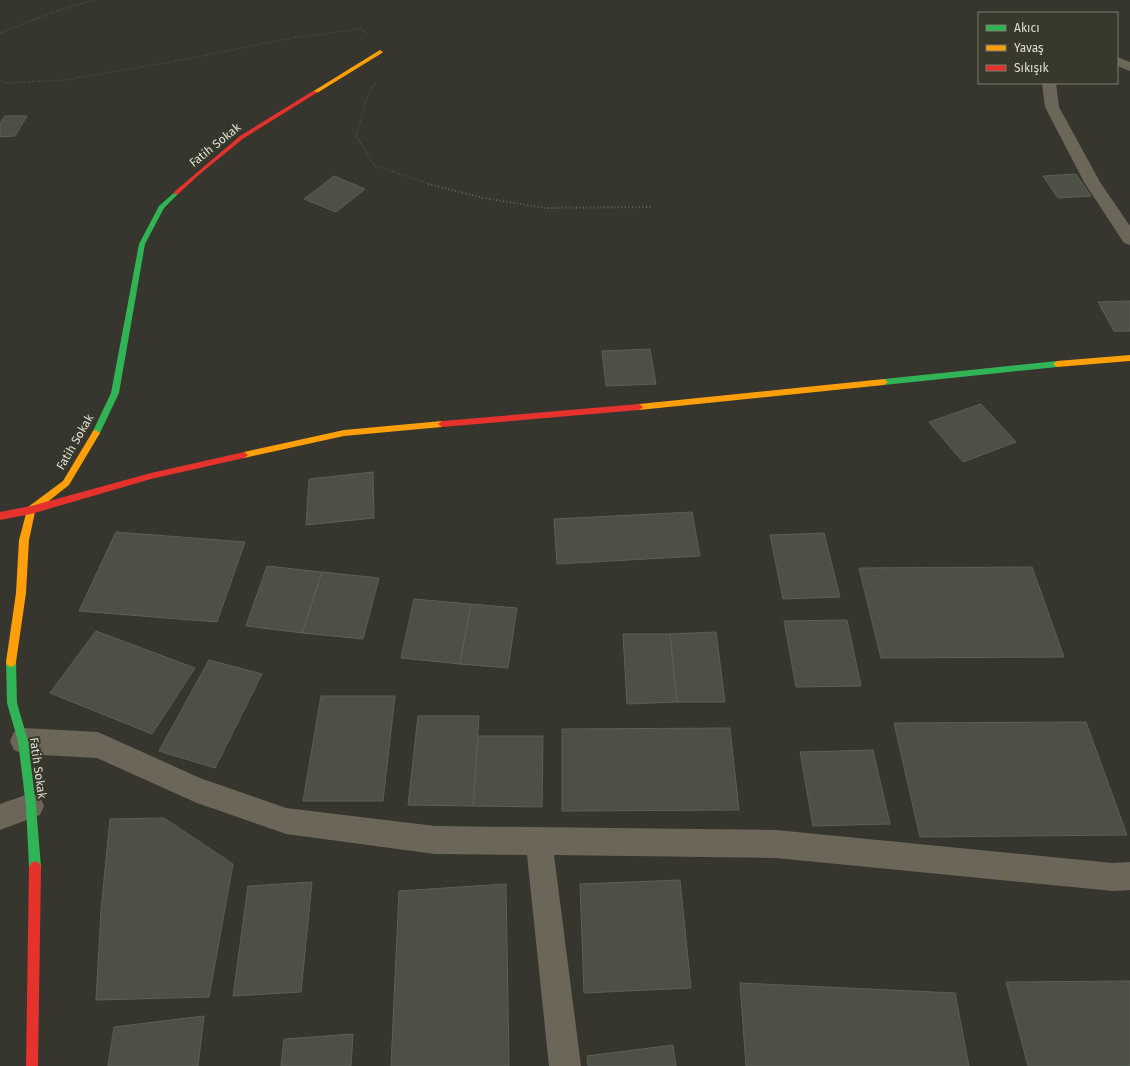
<svg xmlns="http://www.w3.org/2000/svg" width="1130" height="1066" font-family="'Fira Sans',sans-serif">
  <rect width="100%" height="100%" fill="#36362e"/>
  <path fill="#4d5044" stroke="#5d5e58" d="M5 116H27L15 136 0 137V123Z
    M1076 174 1091 196 1058 198 1043 176Z
    M334 176 365 189 336 212 304 199Z
    M1130 301V331H1114L1098 302Z
    M650 349 656 384 606 386 602 351Z
    M981 404 1016 442 963 462 929 422Z
    M373 472 374 518 306 525 309 479Z
    M692 512 700 556 557 564 554 519Z
    M116 532 245 542 217 622 79 611Z
    M824 533 840 597 783 599 770 535Z
    M267 566 322 572 302 633 246 626Z
    M1032 567 1064 657 881 658 859 568Z
    M322 572 379 578 363 639 302 633Z
    M414 599 471 604 460 664 401 658Z
    M471 604 517 608 508 668 460 664Z
    M847 620 861 686 796 687 784 621Z
    M96 631 195 668 152 734 50 693Z
    M716 632 725 702H677L670 634Z
    M623 634H670L677 702 627 704Z
    M209 660 262 674 215 768 159 751Z
    M321 696H395L383 801H303Z
    M418 716H479L473 806 408 805Z
    M1086 722 1127 835 920 837 894 723Z
    M730 728 739 810 562 811V729Z
    M478 736H543L542 807 473 806Z
    M873 750 890 824 813 826 800 752Z
    M164 818 233 864 209 997 96 1000 101 910 110 819Z
    M680 880 691 988 584 993 580 884Z
    M312 882 301 992 233 996 248 886Z
    M506 884 509 1066H391L399 891Z
    M1130 981V1066H1028L1006 982Z
    M740 983 955 993 969 1066H746Z
    M204 1016 198 1066H108L114 1027Z
    M353 1034 351 1066H281L284 1039Z
    M673 1045 676 1066H588L587 1056Z"/>
  <g fill="none" stroke-linecap="round" stroke-linejoin="round">
    <path stroke="#68655b" stroke-width="1.5" stroke-dasharray="0.5 2" stroke-linecap="butt" d="M0 33 51 13 93 0
      M0 81 4 83 66 80 176 61 292 38 359 29 368 33
      M375 83 367 97 356 136 374 165 432 185"/>
    <path stroke="#68655b" stroke-width="2" stroke-dasharray="1 2.5" stroke-linecap="butt" d="M428 184 483 198 546 208 653 207"/>
    <path fill="#6c6658" fill-rule="evenodd" d="M1117 57 1130 62V71L1117 66Z
      M1042 83H1056L1059 107 1100 182 1130 226V245L1124 243 1084 182 1045 107Z
      M23 728 98 732 200 778 286 808 435 826 776 830 1113 863 1130 862V890L1113 891 776 858 554 855 581 1066H549L527 855 435 854 286 834 197 803 97 758 23 754 14 750 10 741 14 732Z
      M31 793 40 797 44 806 40 815 0 830V804Z"/>
    <path fill="#30b455" fill-rule="evenodd" d="M176 191 179 193 164 208 145 244 119 393 99 435H93L92 433 111 393 139 244 159 206Z
      M1057 361 1061 364 1057 367 884 385 880 382 884 379Z
      M11 657 15 659 16 662 17 703 28 741 36 806 41 867 39 871 35 873 31 871 29 867 26 806 18 741 7 703 6 662 7 659Z"/>
    <path fill="#ff9f0a" fill-rule="evenodd" d="M380 50 383 52 382 53 317 93 312 92Z
      M1130 355V361L1057 367 1053 364 1057 361Z
      M884 379 888 382 884 385 639 410 635 407 639 404Z
      M442 421 446 424 442 427 344 436 244 458 240 455 244 452 344 430Z
      M96 430 100 433 69 485 35 512 29 540 26 593 16 662 15 665 11 667 7 665 6 662 16 593 19 540 27 510 28 507 63 481 93 431Z"/>
    <path fill="#e5322d" fill-rule="evenodd" d="M313 91 318 92 244 138 201 173 178 194H174V192L240 136Z
      M639 404 643 407 639 410 442 427 438 424 442 421Z
      M244 452 248 455 244 458 151 479 31 514 0 520V512L31 506 151 473Z
      M35 861 39 863 41 867 38 1066H26L29 867 31 863Z"/>
  </g>
  <g text-anchor="middle" dominant-baseline="central" stroke-width="4" stroke-linejoin="round" paint-order="stroke">
    <g font-size="12" fill="#deded6" stroke="#39392b">
      <text transform="translate(215 145) rotate(-39)">Fatih Sokak</text>
      <text transform="translate(75 442) rotate(-60)">Fatih Sokak</text>
      <text transform="translate(38 768) rotate(82)">Fatih Sokak</text>
    </g>
  </g>
  <rect x="978" y="12" width="140" height="72" fill="#39392b" stroke="#7b7b6f"/>
  <rect x="986" y="25" width="20" height="6" fill="#30b455" stroke="#7b7b6f"/>
  <text x="1014" y="32" font-size="12" fill="#deded6">Akıcı</text>
  <rect x="986" y="45" width="20" height="6" fill="#ff9f0a" stroke="#7b7b6f"/>
  <text x="1014" y="52" font-size="12" fill="#deded6">Yavaş</text>
  <rect x="986" y="65" width="20" height="6" fill="#e5322d" stroke="#7b7b6f"/>
  <text x="1014" y="72" font-size="12" fill="#deded6">Sıkışık</text>
</svg>
